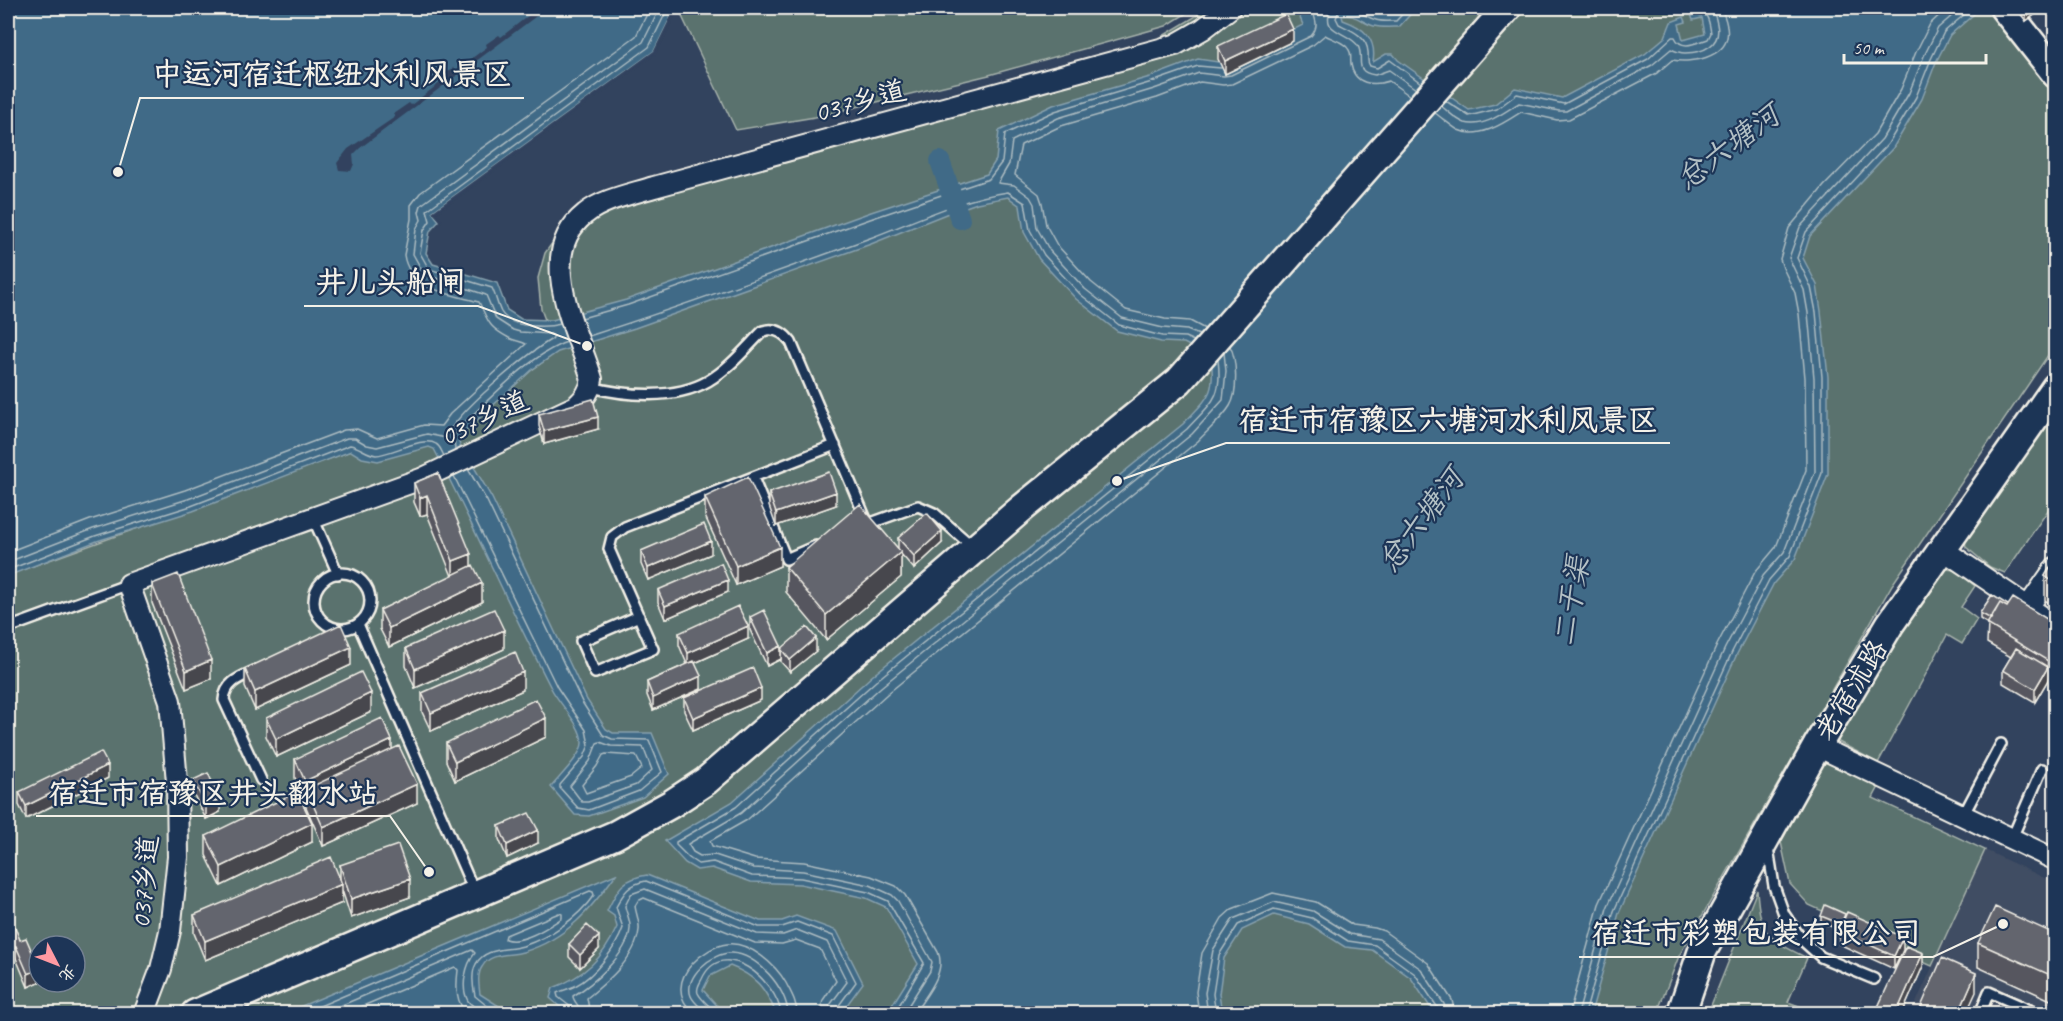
<svg xmlns="http://www.w3.org/2000/svg" width="2063" height="1021" font-family="Caveat,'LXGW WenKai TC',sans-serif">
  <rect width="100%" height="100%" fill="#32435e"/>
  <filter id="ink" filterUnits="userSpaceOnUse"><feTurbulence type="fractalNoise" baseFrequency=".0167" numOctaves="2"/><feDisplacementMap in="SourceGraphic" scale="12" xChannelSelector="R" yChannelSelector="G"/><feConvolveMatrix kernelMatrix="1 2 1 2 8 2 1 2 1" color-interpolation-filters="sRGB"/></filter>
  <g filter="url(#ink)">
    <path fill="#414d63" d="M1985 850 2055 883V1013L1911 1014Z"/>
    <path fill="#5a726e" stroke="#a7b2ab" stroke-width="1.5" fill-rule="evenodd" d="M678 8H1195L1166 26 989 75 815 117 736 130Z
      M1207 8H1992L2055 88V345L1892 585 1679 956 1657 1013 8 1014V575L351 451 533 369 557 352 541 309 538 278 545 253 565 225 590 200 644 180 1153 42 1193 18ZM39 946H75V982H39Z
      M2055 412V500L2005 573 1990 567 1966 547 1965 540Z
      M1945 569 1955 570 1975 586 1961 607 1977 619 1962 644 1947 635 1878 763 1835 740 1895 639Z
      M1826 758 1881 783 1873 798 1985 850 1932 966 1905 954 1906 949 1809 905 1790 884 1781 842Z
      M1757 890C1760 935 1768 939 1807 958L1788 1002 1818 1013H1708Z"/>
    <path fill="#406b87" stroke="#88a1ae" stroke-width="1.5" d="M8 8H675L654 51 432 212 439 221 430 231 426 253 433 264 497 283 507 310 521 319 552 320 626 300 871 212 987 174 996 160 999 131 1053 105 1150 77 1198 59 1225 63 1303 25 1296 8H1416L1399 27C1392 27 1382 28 1374 26 1362 23 1355 13 1342 16L1343 20C1363 27 1377 38 1373 62L1386 54H1393L1398 60 1469 110 1495 104 1515 88 1562 98 1645 54 1665 37 1671 22 1684 17 1686 22 1679 24 1683 40 1705 34 1702 18 1693 20 1689 8H1981L1950 35 1936 62 1922 99 1893 148 1810 236 1803 258 1817 285 1821 311 1828 377V474L1795 559 1774 583 1737 654 1619 913 1591 1013H1434L1411 978 1372 950 1345 947 1309 924 1274 915 1242 930 1224 958 1219 994 1222 1013H887L918 964 886 907 866 898 800 884 751 882 712 868 697 870 685 863 665 841 732 802 872 676 1183 424C1207 398 1216 396 1211 357L1184 343 1161 342 1117 331 1076 299 1039 259 1024 232 1020 206 1008 197 977 203 946 214 871 244 635 328 558 352 533 369 465 431 459 442 461 450 470 460 492 498 587 700 606 729 613 733H652L669 774 643 797 589 816 575 815 551 787C559 777 582 755 582 743 582 725 559 704 551 688 510 609 475 528 434 449L429 447 378 461 362 458 351 451 193 511 97 541 8 576Z
      M616 874C591 909 567 939 523 952 510 956 490 952 482 967 477 974 479 986 480 994L510 1013H285Z
      M647 875 760 921H782L796 916 837 931 863 983 841 1013H776C765 988 756 976 730 966L710 976 703 990 724 1013 572 1014 560 1007 550 998 553 988C584 976 603 959 617 927L614 916 607 911C618 889 621 879 647 875Z"/>
    <path fill="#32435e" d="M534 8H547L360 148 353 155 354 164 351 171 339 170 337 163 348 149 395 117 393 114 409 103 411 105 440 83 438 79 453 68 456 70 487 47 486 44 499 35 501 37 533 12 532 9Z
      M675 8H678L656 53 436 213 442 222 432 212 654 51Z"/>
    <g fill="none" stroke-linecap="round" stroke-linejoin="round">
      <path stroke="#acbbc1" stroke-width="1.5" d="M1332 8C1318 33 1349 31 1358 46 1365 58 1352 72 1375 75L1389 70 1416 89
        M1408 8 1396 21C1390 21 1382 22 1376 20 1362 16 1354 5 1339 11L1336 18 1339 24C1351 30 1367 36 1368 52 1369 59 1366 60 1370 66L1377 68 1390 60 1421 83
        M1446 101 1469 116 1497 109 1517 94 1564 104 1648 59 1672 37H1675C1681 51 1696 43 1708 39L1711 33C1709 22 1709 13 1697 11L1696 8
        M1441 106C1448 111 1456 120 1465 123 1485 128 1504 112 1519 103L1559 111H1566L1652 65 1671 49C1675 51 1680 53 1685 53 1703 53 1722 45 1717 24 1716 18 1715 13 1710 8
        M1435 113C1442 118 1450 125 1458 130 1479 140 1504 123 1521 112L1557 120 1569 119 1657 73 1672 60C1683 62 1690 61 1701 59 1730 51 1733 34 1721 8
        M582 318 628 305 873 218 989 179 1002 162 1005 134 1055 111 1152 82 1198 66 1221 68
        M561 324C545 328 510 328 501 312 497 304 496 296 492 288L429 269 420 253 424 230 430 221 427 210 649 47 668 8
        M1205 329 1190 321 1165 319 1126 310 1091 282 1057 245 1046 225 1042 203 1039 194 1015 175 1021 145 1061 126 1157 98 1200 82 1223 85 1232 84 1313 45 1325 35C1332 39 1345 42 1349 50 1352 54 1350 58 1351 64 1354 85 1373 86 1389 81L1410 96
        M1199 335 1187 330 1163 328 1122 318 1085 289 1050 251 1037 228 1034 204 1030 197 1014 185 998 183 1009 164 1012 141 1058 118 1154 89 1199 73 1224 76 1231 75 1311 36C1320 26 1315 18 1311 8
        M589 336C683 306 777 272 870 238 916 221 959 199 1008 192L1025 203 1030 230 1044 255 1080 294 1119 325 1162 336 1185 337 1194 341
        M455 451 454 436 461 426C489 400 531 354 567 342
        M454 476 557 687 586 730 589 745 584 757 560 785V788L578 808 589 810 639 791 662 772 649 740 612 739 603 735 582 702 487 501 468 469
        M8 552 90 520 185 490 344 430 357 429 377 438 424 425 441 426 450 414 526 344C521 341 515 341 509 338 487 326 489 322 479 302 451 294 409 290 404 255L411 219V205L420 193 636 36 650 8
        M8 562 93 529 188 499 347 438H355L367 445 377 447 427 434 446 438C455 413 527 354 552 339L554 336 551 334 520 332 513 330 496 319 486 295 424 274 413 254 416 229 421 220 419 212 421 205 643 42 660 8
        M8 570 95 536 191 506 350 445C359 446 366 454 376 455 391 455 423 435 436 444 440 446 442 452 444 456
        M600 742 611 746 643 747 652 770 636 785 588 802H582L570 786 590 761 597 743Z
        M606 754 636 756 642 768 631 777 586 793 582 785 597 766 603 755Z
        M559 913 562 914V918C548 927 522 945 505 939L506 935Z
        M301 1014 590 891 593 892 594 895C577 919 550 937 523 946 506 951 486 947 476 964 471 973 473 987 475 996L497 1014
        M321 1014 472 950 475 953C466 964 460 987 468 1001 472 1006 479 1010 484 1014
        M344 1014 455 967 458 970C456 986 455 1003 468 1014
        M573 1014 572 1008 558 997 557 993C563 990 569 989 575 986 595 976 616 948 623 928L616 907C624 892 629 884 646 881L759 927H782L797 922 833 936 856 982 837 1008 836 1014
        M581 1014C581 1006 573 1002 573 996 593 984 628 954 630 929 631 921 626 913 625 906L631 894 645 889 757 934 783 935 797 930 827 942 847 982 830 1005 829 1014
        M590 1014 587 998C607 982 636 958 639 930 640 922 636 914 635 906L638 901 644 898 755 943 782 944 796 940 820 949 836 981 823 1000 820 1014
        M694 1014C690 1009 685 1005 683 999 673 974 704 947 727 944 749 941 776 965 786 983 791 993 797 1002 797 1014
        M707 1014C702 1008 694 1003 691 996 683 977 713 952 731 953 757 954 787 988 788 1014
        M717 1014C712 1008 701 1000 698 993 696 988 700 983 702 979 722 935 777 980 781 1014
        M894 1014 924 963 888 901 868 892 801 878 752 876 713 862 698 864 689 858 676 845V842L736 807 876 681 1187 429C1211 403 1223 398 1218 360
        M903 1014 930 971 932 962 898 901 892 895 870 885 803 871 754 868 715 855 700 856 693 852 688 844 741 813 881 687 1192 434 1223 400 1226 371 1224 353
        M914 1014C925 996 947 973 938 952L905 895 896 886 871 876 804 862 755 859 712 846 710 841 747 820 887 694 1198 441C1208 430 1223 418 1230 406 1238 393 1237 359 1230 346
        M1199 1014 1196 992 1202 953 1222 918 1232 909 1273 893 1316 902 1353 925 1375 928 1384 931 1428 963 1452 1000 1455 1014
        M1208 1014 1205 993 1213 950 1233 919 1274 902 1313 911 1350 934 1379 939 1421 969 1444 1004 1446 1014
        M1216 1014 1213 994 1219 955 1238 925 1274 909 1312 918 1348 941 1375 945 1415 974 1438 1008 1439 1014
        M1569 1014 1599 904 1717 645 1755 572 1776 547 1806 470 1805 378 1799 314 1795 293 1783 268 1780 259 1789 228 1824 186 1875 134 1901 89 1916 52 1930 24 1947 8
        M1578 1014 1607 908 1725 648 1763 576 1784 552 1815 472 1814 378 1808 313 1804 290 1789 258 1800 227 1882 139 1909 93 1924 56 1938 28 1961 8
        M1585 1014 1614 911 1732 652 1769 580 1790 556 1822 473V377L1816 312 1811 287 1797 258 1806 232 1888 144 1916 97 1931 59 1944 32 1972 8"/>
      <path stroke="#406b87" stroke-width="20" d="M940 161 960 219"/>
      <defs>
        <path id="lane" d="M591 387C626 396 675 400 708 381 729 369 746 348 763 331 775 327 784 333 791 342L868 524 918 506 934 513 973 547
          M753 478 786 559 816 546
          M313 518 338 574
          M314 601a28 28 0 1 1 56 0a28 28 0 1 1-56 0Z
          M639 616 581 641 595 673 653 649 609 549 612 537 625 527 835 445
          M358 624 474 891
          M8 628 129 584
          M256 670C241 677 225 682 224 700L261 780
          M1964 814 2001 744
          M2012 838 2042 769
          M1768 848 1774 886 1784 914 1802 940 1821 957 1874 979
          M1980 1014 1989 992 2039 1014"/>
        <path id="street" d="M1942 549 2056 626
          M2028 607 2056 567
          M1817 746 2056 860
          M144 1014 161 969 170 931 178 857 177 782 170 701 129 584 421 479 576 406C585 398 590 391 592 379 578 331 533 255 585 214 603 199 632 194 654 187L1175 45 1203 29 1230 8"/>
        <path id="secondary" d="M2004 8 2056 74
          M195 1014 615 835 671 804 706 781 1021 509 1179 381 1507 8
          M1681 1014 1702 952 1817 746 1890 624 2056 387"/>
      </defs>
      <use href="#lane" stroke="#f4f1e8" stroke-width="14"/>
      <use href="#street" stroke="#f4f1e8" stroke-width="24"/>
      <use href="#secondary" stroke="#f4f1e8" stroke-width="32"/>
      <use href="#lane" stroke="#1d3557" stroke-width="9"/>
      <use href="#street" stroke="#1d3557" stroke-width="20"/>
      <use href="#secondary" stroke="#1d3557" stroke-width="27"/>
    </g>
    <path fill="#56575f" stroke="#f4f1e8" stroke-width="1.5" d="M2016 8H2044L2026 21Z
      M2055 28V43L2052 38V31Z
      M1293 41 1225 74 1218 59V46Z
      M539 414 598 429 544 444 539 426Z
      M438 473 482 602 389 647 380 629V610L452 576 427 514 420 516 414 502V483Z
      M769 493 836 505 776 526 769 506Z
      M705 497 780 566 736 585 705 516Z
      M898 538 942 543 914 569 901 554V577L826 640 786 592V567L898 549Z
      M641 551 711 554 648 580 641 564Z
      M2055 559V607L2045 600V576Z
      M152 584 211 679 186 689 152 603Z
      M658 590 728 592 665 619 658 602Z
      M1992 595 2055 668 2035 702 2003 683V670L2011 657 1987 643 1988 624 1980 619V613Z
      M750 617 781 659 767 666 750 630Z
      M679 633 748 639 695 663 701 689 653 710 647 695V682L687 664 679 645Z
      M406 648 504 649 415 688 406 666Z
      M781 649 816 651 790 672 781 662Z
      M351 665 255 710 245 687V669Z
      M2055 686V704L2053 703V690Z
      M523 690 431 731 422 712V693Z
      M684 698 761 700 693 730 684 711Z
      M371 712 276 757 266 736V718Z
      M546 737 455 781 446 761V743Z
      M392 749 417 803 323 846 306 807V799L305 800 295 778V759Z
      M108 778 26 819 19 805V792Z
      M193 780 220 812 206 819 193 793Z
      M499 826 538 843 507 858 499 839Z
      M206 836 312 842 221 886 206 855Z
      M340 865 410 897 351 918 342 890V903L205 960 194 933V915L340 879Z
      M1821 916 1845 917 1903 950 1894 969 1839 944V930L1821 922Z
      M8 924 20 940 39 968V982L28 987 16 958Z
      M2055 934V1002L1978 967V943Z
      M569 944 599 949 580 968 569 957Z
      M1923 966 1902 1014H1863L1878 1013V1007Z"/>
    <path fill="#46474d" stroke="#f4f1e8" stroke-width="1.5" d="M2026 8H2044L2026 21Z
      M1293 29V41L1225 74V61Z
      M598 417V429L544 444V431Z
      M836 492V505L776 526V513Z
      M427 495V514L420 516V498Z
      M942 531V543L914 569V556Z
      M711 541V554L648 580V568Z
      M780 547V566L736 585V566Z
      M901 552V577L826 640V615Z
      M471 554V573L453 580V561Z
      M728 580V592L665 619V606Z
      M482 583V602L389 647V628Z
      M748 626V639L688 666V653Z
      M504 630V649L415 688V669Z
      M816 638V651L790 672V660Z
      M781 646V659L767 666V653Z
      M351 647V665L255 710V692Z
      M2055 649V668L2035 702V689L2048 667V661Z
      M211 660V679L186 689V671Z
      M523 672V690L431 731V713Z
      M701 676V689L653 710V698Z
      M761 688V700L693 730V718Z
      M371 693V712L276 757V739Z
      M546 718V737L455 781V762Z
      M392 740V759L306 789V799L305 800V781Z
      M108 765V778L26 819V806Z
      M417 784V803L323 846V827Z
      M220 799V812L206 819V806Z
      M312 823V842L221 886V867Z
      M538 830V843L507 858V845Z
      M410 879V897L351 918V899Z
      M342 884V903L205 960V941Z
      M599 936V949L580 968V955Z
      M1903 937V950L1894 969V956Z
      M16 946V958L8 962V949Z
      M1923 953V966L1902 1014H1896Z
      M39 969V982L28 987V974Z
      M1976 973V992L1966 1014H1958Z"/>
    <path fill="#64656e" stroke="#f4f1e8" stroke-width="1.5" d="M1286 14 1293 29 1225 61 1218 46Z
      M2055 28V36L2052 31Z
      M593 399 598 417 544 431 539 414Z
      M829 472 836 492 776 513 769 493Z
      M438 473 471 554 453 561 427 495 420 498 414 483Z
      M748 477 780 547 736 566 705 497Z
      M860 504 901 552 826 615 786 567Z
      M927 513 942 531 914 556 898 538Z
      M704 524 711 541 648 568 641 551Z
      M2055 559V583L2045 576Z
      M721 563 728 580 665 606 658 590Z
      M473 565 482 583 389 628 380 610Z
      M178 574 211 660 186 671 152 584Z
      M1992 595 2008 605 2007 607 2000 603 1991 619 1980 613Z
      M2013 598 2055 624V649L2048 661 1987 624 2000 603 2007 607Z
      M738 606 748 626 688 653 679 633Z
      M494 609 504 630 415 669 406 648Z
      M764 610 781 646 767 653 750 617Z
      M341 624 351 647 255 692 245 669Z
      M807 627 816 638 790 660 781 649Z
      M2016 648 2048 667 2035 689 2003 670Z
      M515 652 523 672 431 713 422 693Z
      M694 661 701 676 653 698 647 682Z
      M753 668 761 688 693 718 684 698Z
      M361 672 371 693 276 739 266 718Z
      M536 699 546 718 455 762 446 743Z
      M382 718 392 740 305 781 295 759Z
      M399 746 417 784 323 827 306 789Z
      M101 752 108 765 26 806 19 792Z
      M208 773 220 799 206 806 193 780Z
      M297 792 312 823 221 867 206 836Z
      M529 813 538 830 507 845 499 826Z
      M398 845 410 879 351 899 340 865Z
      M331 857 342 884 205 941 194 915Z
      M1825 905 1845 914 1841 924 1821 916Z
      M1995 907 2055 934V977L1978 943Z
      M1847 912 1903 937 1894 956 1839 931Z
      M13 922 20 940 26 938 39 968V969L28 974 16 946 8 949V924Z
      M587 925 599 936 580 955 569 944Z
      M1906 946 1923 953 1896 1014H1892L1878 1007Z
      M1942 958 1976 973 1958 1014H1918Z
      M1865 1007 1880 1014H1863Z"/>
  </g>
  <g text-anchor="middle" dominant-baseline="central" stroke-width="4.5" stroke-linejoin="round" paint-order="stroke">
    <g font-size="28" fill="#f4f1e8" stroke="#1d3557">
      <text transform="translate(860 101) rotate(-15)">037乡道</text>
      <text transform="translate(484 418) rotate(-25)">037乡道</text>
      <text transform="translate(1851 690) rotate(-59)">老宿沭路</text>
      <text transform="translate(144 882) rotate(-85)">037乡道</text>
    </g>
    <g font-size="30" font-style="italic" fill="#b5c2c6" stroke="#1d3557">
      <text transform="translate(1728 147) rotate(-37)">总六塘河</text>
      <text transform="translate(1421 520) rotate(-53)">总六塘河</text>
      <text transform="translate(1571 601) rotate(-80)">二干渠</text>
    </g>
  </g>
  <path fill="none" stroke="#f4f1e8" stroke-width="2" d="M118 172L140 98H524M587 346L478 306H304M1117 481L1226 443H1670M429 872L390 816H36M2003 924L1933 957H1579"/>
  <g fill="#f4f1e8" stroke="#1d3557" stroke-width="2">
    <circle cx="118" cy="172" r="6"/>
    <circle cx="587" cy="346" r="6"/>
    <circle cx="1117" cy="481" r="6"/>
    <circle cx="429" cy="872" r="6"/>
    <circle cx="2003" cy="924" r="6"/>
  </g>
  <g font-size="30" text-anchor="middle" font-weight="bold" fill="#f4f1e8" stroke="#1d3557" stroke-width="4.5" stroke-linejoin="round" paint-order="stroke">
    <text x="332" y="84">中运河宿迁枢纽水利风景区</text>
    <text x="391" y="292">井儿头船闸</text>
    <text x="1448" y="430">宿迁市宿豫区六塘河水利风景区</text>
    <text x="213" y="803">宿迁市宿豫区井头翻水站</text>
    <text x="1756" y="943">宿迁市彩塑包装有限公司</text>
  </g>
  <rect width="2063" height="1021" fill="none" stroke="#1d3557" stroke-width="30"/>
  <rect x="15" y="15" width="2033" height="991" fill="none" stroke="#f4f1e8" stroke-width="2" filter="url(#ink)"/>
  <g transform="translate(57 964) rotate(132)"><circle r="28" fill="#1d3557" stroke="#738091" stroke-width="1.5"/>
  <path d="M0-4.5L10 22L0 15L-10 22Z" fill="#ff9aa2"/>
  <text y="-9" font-size="16" font-weight="bold" text-anchor="middle" fill="#f4f1e8">北</text>
  </g>
  <path d="M1844 54v9h142v-9" fill="none" stroke="#f4f1e8" stroke-width="3"/>
  <text x="1853" y="54" font-size="18" fill="#f4f1e8" stroke="#1d3557" stroke-width="4.5" paint-order="stroke">50 m</text>
</svg>
